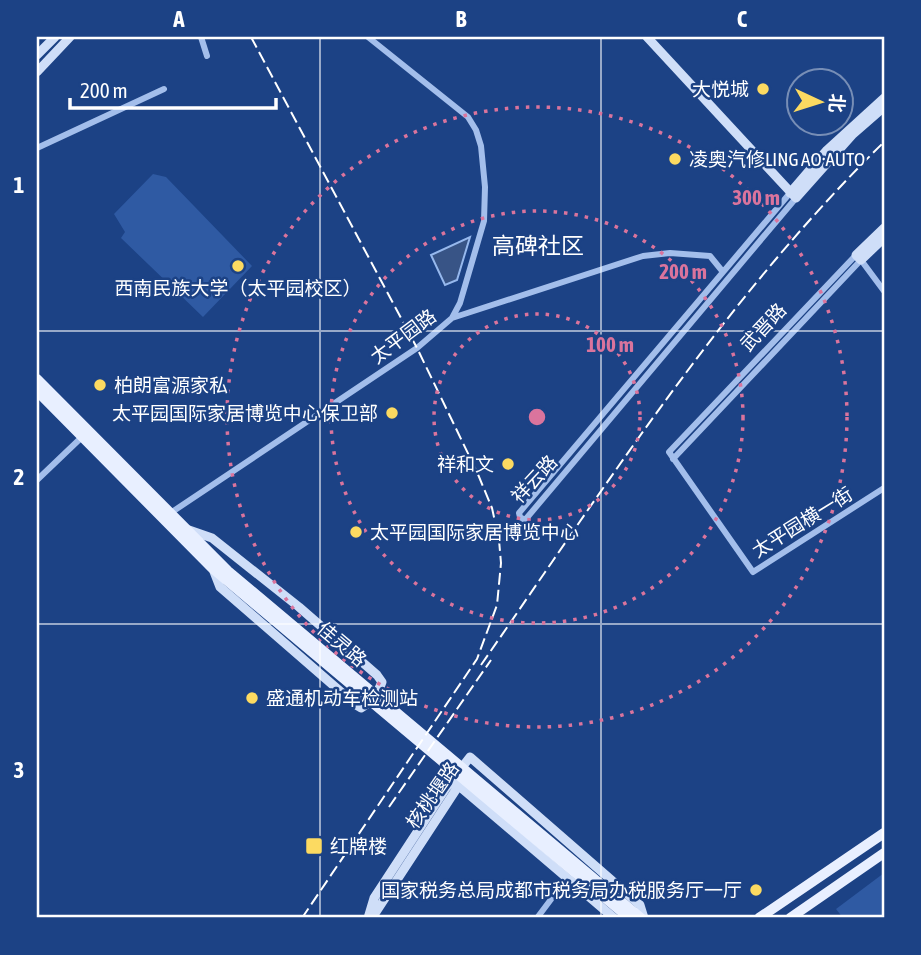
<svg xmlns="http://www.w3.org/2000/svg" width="921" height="955" font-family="'Asap Condensed','Noto Sans SC',sans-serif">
  <rect width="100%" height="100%" fill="#1c4285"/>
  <path fill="#2f5aa3" d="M153 174 166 177 252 266 203 317 121 238 125 232 114 214Z
    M884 873V918H843L836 909Z"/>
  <path fill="#385486" stroke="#96b8ed" stroke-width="2" d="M470 237 457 280 445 285 431 255Z"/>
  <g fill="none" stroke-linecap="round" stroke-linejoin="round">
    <path stroke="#a3beeb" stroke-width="6" d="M201 37 207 56
      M37 148 164 89
      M790 193 519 513 520 517 525 520 796 198
      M856 255 669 452 753 572 884 488
      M452 318 643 256 670 253 710 256 723 272
      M673 459 861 260 884 291
      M37 480 83 436
      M169 514 417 348 452 318 460 303 484 221 485 187 481 146 476 130 468 117 368 37
      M537 918 567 878"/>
    <path stroke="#cfdef8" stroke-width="9" d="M647 37 796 198 853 134 884 107
      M37 55 55 37
      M37 72 70 37
      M790 193 827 150 884 98
      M884 228 856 255 861 260 884 238
      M189 530 212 538 299 607 377 675 382 682C379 691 370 703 361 708L356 705 220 587 213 569
      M452 780 614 918
      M368 918 374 898 446 788 470 757 640 905 644 918
      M372 918 461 782"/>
    <path stroke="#e8efff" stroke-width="10" d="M37 379 228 571 641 918
      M37 391 212 568 629 918
      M759 918 884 833
      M790 918 884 853"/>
    <path stroke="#fff" stroke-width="2" stroke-dasharray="12 5" stroke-linecap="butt" d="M251 37 417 348 477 472 492 508 499 540 501 563 497 605 477 659 302 918
      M481 665C607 484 726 297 884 142
      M389 807 491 660"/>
  </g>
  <path fill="none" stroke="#fff" stroke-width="2" stroke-opacity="0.55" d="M320 37V918M601 37V918M37 331H884M37 624H884"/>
  <g fill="none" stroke="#da749d" stroke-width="3.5" stroke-dasharray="3.5 7">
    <circle cx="537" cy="417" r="103"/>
    <circle cx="537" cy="417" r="206"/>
    <circle cx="537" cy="417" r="310"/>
  </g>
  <g fill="#fcda61" stroke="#1c4285" stroke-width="2.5">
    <circle cx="763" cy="89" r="7"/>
    <circle cx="675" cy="159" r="7"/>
    <circle cx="238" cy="266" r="7"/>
    <circle cx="100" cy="385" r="7"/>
    <circle cx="392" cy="413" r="7"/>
    <circle cx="508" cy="464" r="7"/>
    <circle cx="356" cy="532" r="7"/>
    <circle cx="252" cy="698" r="7"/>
    <rect x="305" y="837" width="18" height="18" rx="3.5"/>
    <circle cx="756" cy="890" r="7"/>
  </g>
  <g text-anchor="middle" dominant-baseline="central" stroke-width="5" stroke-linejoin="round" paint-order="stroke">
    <g font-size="19" fill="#fff" stroke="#1c4285" text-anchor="start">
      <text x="749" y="89" text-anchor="end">大悦城</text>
      <text x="689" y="159">凌奥汽修LING AO·AUTO</text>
      <text x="238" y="288" text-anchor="middle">西南民族大学（太平园校区）</text>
      <text x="114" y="385">柏朗富源家私</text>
      <text x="378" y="413" text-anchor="end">太平园国际家居博览中心保卫部</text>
      <text x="494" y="464" text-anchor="end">祥和文</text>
      <text x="370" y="532">太平园国际家居博览中心</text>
      <text x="266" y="698">盛通机动车检测站</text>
      <text x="330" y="846">红牌楼</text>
      <text x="742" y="890" text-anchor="end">国家税务总局成都市税务局办税服务厅一厅</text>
    </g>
    <g font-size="19" fill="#fff" stroke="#1c4285">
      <text transform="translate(763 327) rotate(-47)">武晋路</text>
      <text transform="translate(403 336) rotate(-37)">太平园路</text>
      <text transform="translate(534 479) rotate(-47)">祥云路</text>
      <text transform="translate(802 522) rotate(-32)">太平园横一街</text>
      <text transform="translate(342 644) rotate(40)">佳灵路</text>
      <text transform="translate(432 795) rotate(-55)">核桃堰路</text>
    </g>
    <g font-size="23" fill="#fff" stroke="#1c4285">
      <text x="538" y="246">高碑社区</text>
    </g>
  </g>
  <circle cx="537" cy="417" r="10" fill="#da749d" stroke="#1c4285" stroke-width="3.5"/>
  <g font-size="21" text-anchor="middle" font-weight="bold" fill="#da749d" stroke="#1c4285" stroke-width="5" stroke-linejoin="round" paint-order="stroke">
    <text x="756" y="205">300 m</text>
    <text x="683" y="279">200 m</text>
    <text x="610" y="352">100 m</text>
  </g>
  <rect width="921" height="955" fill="none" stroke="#1c4285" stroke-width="77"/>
  <g transform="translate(820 102) rotate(94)"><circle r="33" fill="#1c4285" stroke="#778eb6" stroke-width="2"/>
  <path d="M0-5L12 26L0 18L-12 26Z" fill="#fcda61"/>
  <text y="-10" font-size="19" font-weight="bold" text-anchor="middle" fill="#ffffff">北</text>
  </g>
  <path d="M70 98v10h206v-10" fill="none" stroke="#ffffff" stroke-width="3.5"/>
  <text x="80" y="98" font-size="21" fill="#ffffff" stroke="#1c4285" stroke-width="5" paint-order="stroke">200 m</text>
  <rect x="38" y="38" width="845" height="878" fill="none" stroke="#fff" stroke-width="2.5"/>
  <g font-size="23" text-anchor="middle" font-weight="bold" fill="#fff">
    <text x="179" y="27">A</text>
    <text x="461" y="27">B</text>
    <text x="742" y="27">C</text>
    <text x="19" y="193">1</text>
    <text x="19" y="485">2</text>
    <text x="19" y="778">3</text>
  </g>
</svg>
